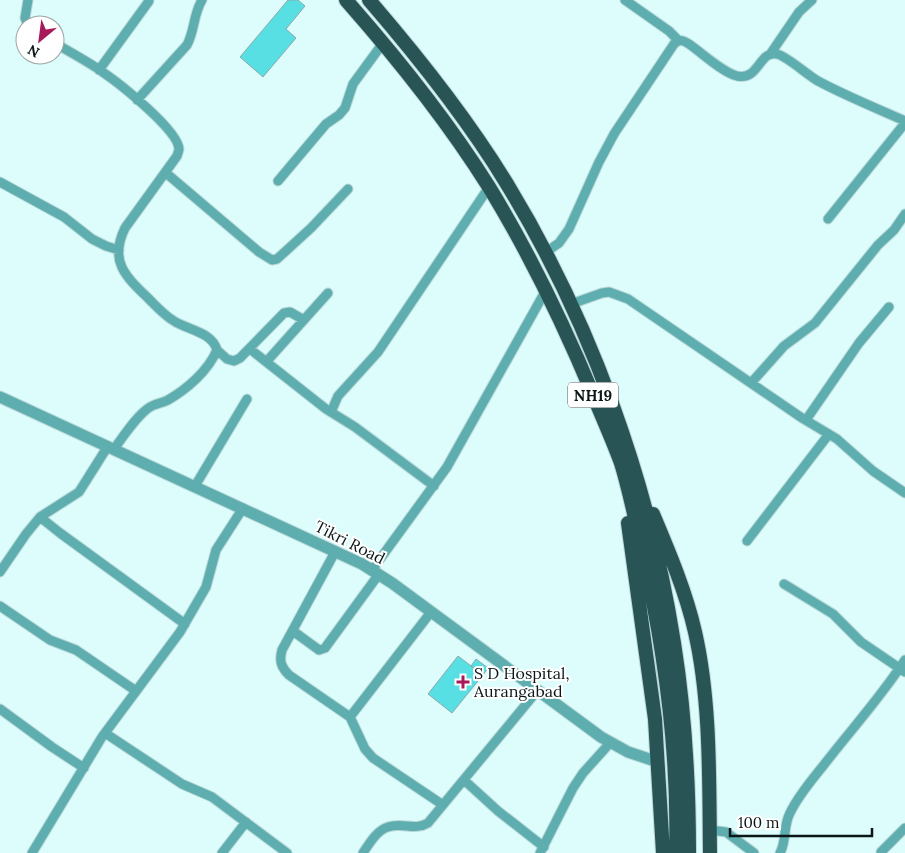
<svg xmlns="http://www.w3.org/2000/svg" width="905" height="853" font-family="Lora,serif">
  <rect width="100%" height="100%" fill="#ddfdfd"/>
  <path fill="#58dfe3" stroke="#8caaaa" d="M288 0H298L305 6 286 29 296 38 263 77 240 57Z
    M458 656 483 675 452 713 428 694Z
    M476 659 488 668 483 675 471 666Z"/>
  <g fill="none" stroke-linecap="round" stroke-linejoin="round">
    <defs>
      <path id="minor" d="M28 0 25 18 28 25
        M625 0 669 31 678 40
        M55 43C71 53 89 62 104 73 120 84 178 130 179 149 179 150 177 156 177 156L125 228C109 261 125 276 148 298 156 306 164 315 174 321 188 330 212 332 217 350 208 371 187 389 168 400 162 403 155 404 150 407 137 415 123 437 114 449
        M771 53 799 12 812 0
        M99 70 149 1
        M137 100 187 45C195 30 193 15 202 0
        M166 173 259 252 272 260 277 259 311 228 348 189
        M278 181 326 124 339 115 345 108 353 84 383 43
        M0 182 64 217 92 239 106 246 119 250
        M828 219 905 123
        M546 252 559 243 569 229 599 162 614 134 674 44C680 39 683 40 689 44 702 53 722 72 737 76 759 81 759 50 777 54 788 57 806 74 818 81 846 96 876 108 905 121
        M571 304 602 293 609 292 628 299 802 418 837 439 873 471 905 493
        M250 349 326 409 355 427 434 486
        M217 350 227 359 234 361 240 358 284 313 290 312 304 320
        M267 361 328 293
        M751 383 784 346 815 323 878 245 894 230 905 214
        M331 412 338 396 378 352 489 187
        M806 420 859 343 889 307
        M195 486 247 399
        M40 517 60 533 185 624
        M747 541 829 434
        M335 552 282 650C279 661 281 667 289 675L350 717 365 749 373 758 443 805
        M372 570 447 467 546 290
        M0 572 26 534 40 517 79 492 108 446
        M784 584 833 614 861 642 905 672
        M0 606 50 640 76 650 136 691
        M293 631 319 650 325 648 379 574
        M0 709 52 747 84 768
        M350 717 431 612
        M105 733 182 784 212 797 287 853
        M464 780 498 811 544 847
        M710 830 726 832 754 853
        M881 852 905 828
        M32 853 102 737 180 632 206 587 216 550 243 508
        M222 853 246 822
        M363 853C369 844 377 830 388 827 402 822 415 831 428 823L537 691
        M540 853 573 788 583 773 610 743
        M780 853C787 840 783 826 790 813 798 796 811 781 823 766 850 731 881 697 905 660"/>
      <path id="tertiary" d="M0 397 362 564 392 583 601 737 628 752 658 762"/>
      <path id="trunk" d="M346 0C398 59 447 120 489 187 530 254 564 325 594 397 603 419 613 441 621 463 629 489 635 518 641 545 664 645 679 750 676 853
        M369 0C419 58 467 118 507 184 591 322 649 483 674 643 685 712 689 783 689 853
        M653 514C669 552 686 592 695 632 711 702 709 782 710 853
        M628 523 655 719 663 853"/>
    </defs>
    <use href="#minor" stroke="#bbd8d8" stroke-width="11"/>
    <use href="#tertiary" stroke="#bbd8d8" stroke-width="13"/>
    <use href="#trunk" stroke="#bbd8d8" stroke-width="16"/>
    <use href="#minor" stroke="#5eaeb0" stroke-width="9"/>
    <use href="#tertiary" stroke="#5eaeb0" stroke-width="11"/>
    <use href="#trunk" stroke="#295456" stroke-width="14"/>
  </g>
  <path fill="#a71a5a" stroke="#fff" stroke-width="2" d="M460.5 674.5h5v5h5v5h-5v5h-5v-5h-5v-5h5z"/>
  <g text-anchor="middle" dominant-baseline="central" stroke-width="4" stroke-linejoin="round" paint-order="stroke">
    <rect fill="#fff" stroke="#545d5d" stroke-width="1" x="568" y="382.5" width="50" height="25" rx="4"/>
    <g font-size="15" font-weight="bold" fill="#0b1717">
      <text x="593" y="395">NH19</text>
    </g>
    <g font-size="16" fill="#0b1717" stroke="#fff">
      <text transform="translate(350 542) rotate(27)">Tikri Road</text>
    </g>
    <g font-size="16" fill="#0b1717" stroke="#fff" text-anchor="start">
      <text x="474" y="673">S D Hospital,<tspan x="474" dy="18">Aurangabad</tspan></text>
    </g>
  </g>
  <g transform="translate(40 40) rotate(209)"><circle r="24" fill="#ffffff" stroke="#9da2a2"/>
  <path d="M0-4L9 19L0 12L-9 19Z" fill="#a71a5a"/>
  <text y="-8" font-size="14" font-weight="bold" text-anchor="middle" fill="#0b1717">N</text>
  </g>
  <path d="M730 828v8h142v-8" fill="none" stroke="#0b1717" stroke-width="2.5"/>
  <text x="738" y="828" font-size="15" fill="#0b1717" stroke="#ffffff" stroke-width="4" paint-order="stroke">100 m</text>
</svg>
